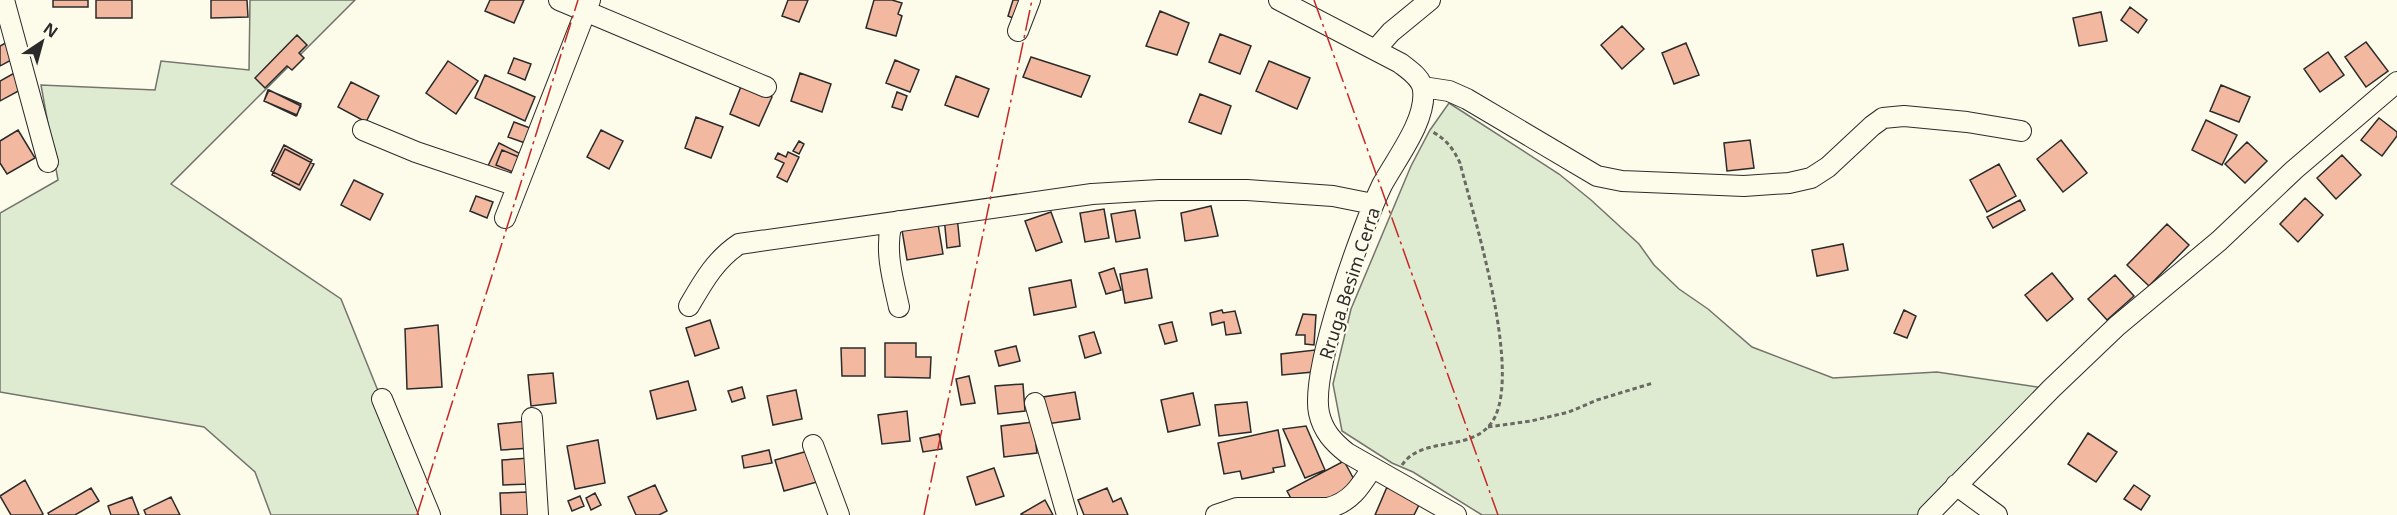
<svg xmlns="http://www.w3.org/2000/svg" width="2397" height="515" font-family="'Noto Sans',sans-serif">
  <rect width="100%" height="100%" fill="#fdfbea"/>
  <path fill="#deebd1" stroke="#74746e" stroke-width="1.5" d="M250 0H355L171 184 341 299 428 515H271L255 472 204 427 0 392V213L58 180 41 85 155 90 161 61 249 70Z
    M1449 103 1559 174 1591 200 1639 244 1654 265 1679 289 1708 309 1752 347 1833 378 1937 372 2051 389 1928 515H1482L1413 472 1392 463 1342 431 1333 384 1351 309 1411 166 1430 130Z"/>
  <path fill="#f2b8a0" stroke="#2b2b2b" stroke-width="1.5" d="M53 0H88V7H53Z
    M96 0H132V18H96Z
    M211 0H247L248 17 211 18Z
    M490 0H524L514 23 485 11Z
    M788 0H808L799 22 782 16Z
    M874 0H892L902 3 898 14 902 16 896 36 866 28Z
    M1013 0H1024L1018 20 1008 16Z
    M2130 7 2147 20 2138 33 2121 20Z
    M1160 11 1189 23 1177 55 1146 46Z
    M2101 12 2107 41 2079 46 2073 18Z
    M1622 26 1644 49 1622 69 1601 45Z
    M1220 34 1251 46 1240 74 1209 62Z
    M297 35 307 45 299 53 304 58 292 70 287 66 265 88 255 78Z
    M9 41 13 59 0 66V46Z
    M2366 42 2388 71 2366 87 2345 57Z
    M1686 43 1699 75 1674 84 1662 53Z
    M2328 52 2344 75 2320 92 2304 69Z
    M1031 57 1090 76 1081 97 1023 77Z
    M514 58 531 64 525 80 508 73Z
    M895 60 919 70 910 92 886 83Z
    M448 61 478 81 456 114 426 93Z
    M1269 61 1310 78 1297 109 1256 91Z
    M18 71 22 89 0 101V81Z
    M800 73 831 84 822 112 791 101Z
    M485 75 535 97 525 121 475 98Z
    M956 76 989 89 978 117 945 105Z
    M351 82 379 96 366 122 338 107Z
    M742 84 772 97 759 126 730 114Z
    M2221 85 2250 97 2239 122 2210 111Z
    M268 90 301 104 297 115 264 101Z
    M269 90 301 106 296 116 264 101Z
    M897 92 907 96 902 110 892 107Z
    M1200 94 1231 106 1221 134 1189 122Z
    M696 117 723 127 711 158 685 148Z
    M2379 118 2397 132V136L2382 156 2361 140Z
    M2206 120 2237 135 2222 165 2192 150Z
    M514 122 530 128 525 143 508 137Z
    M18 130 35 158 7 174 0 163V141Z
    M601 130 623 141 609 169 587 157Z
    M1750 140 1754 168 1727 171 1724 143Z
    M2061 140 2087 173 2063 192 2037 159Z
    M799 141 804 144 799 154 793 151Z
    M2247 142 2267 161 2245 183 2225 164Z
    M499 143 521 154 508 182 485 172Z
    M284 145 312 160 299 185 271 171Z
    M285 149 314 164 300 190 272 175Z
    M502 150 519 157 513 172 496 165Z
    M788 152 799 157 787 182 777 177 784 163 775 159 778 153 786 157Z
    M2342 155 2361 175 2336 199 2317 178Z
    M1999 164 2016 196 1987 212 1970 180Z
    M354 180 383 194 370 220 341 205Z
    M476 196 493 202 487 218 470 211Z
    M2305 198 2323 215 2298 242 2280 224Z
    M2020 200 2025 210 1993 228 1987 217Z
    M1211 206 1218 236 1185 241 1181 213Z
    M1104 209 1109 238 1085 242 1080 213Z
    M1135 210 1140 238 1116 242 1111 214Z
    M1051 212 1062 242 1036 251 1025 221Z
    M957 216 960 246 947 248 944 217Z
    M938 224 943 254 907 260 902 230Z
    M2167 224 2189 245 2149 286 2127 265Z
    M1843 244 1848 270 1817 276 1812 250Z
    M1114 268 1121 290 1106 294 1099 273Z
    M1147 269 1152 298 1125 303 1120 274Z
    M2052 273 2073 299 2047 321 2025 295Z
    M2115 275 2134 296 2107 320 2088 299Z
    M1071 280 1076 307 1034 315 1029 288Z
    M1222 310 1223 313 1235 311 1241 333 1226 335 1224 322 1212 325 1210 313Z
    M1904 310 1916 316 1907 338 1894 333Z
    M1303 314 1316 315 1314 345 1305 344V335H1296Z
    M710 320 719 348 695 356 686 328Z
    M1172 322 1177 341 1165 344 1159 325Z
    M438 325 442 387 407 389 405 329Z
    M1094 332 1101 353 1085 358 1079 336Z
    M885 343H916V357H931L930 378 885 377Z
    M1016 346 1020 361 999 366 995 351Z
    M841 348H865V376H842Z
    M1315 350 1313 372 1282 375 1281 354Z
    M553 373 556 403 531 406 528 375Z
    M969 376 975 403 961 405 956 379Z
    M688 381 696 410 657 419 650 391Z
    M1023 384 1025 411 998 414 995 386Z
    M742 387 745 398 732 402 728 391Z
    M796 390 802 419 773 425 767 396Z
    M1075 392 1080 419 1047 424 1043 397Z
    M1193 393 1200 425 1168 432 1161 400Z
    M1247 402 1251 432 1219 436 1215 405Z
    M907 411 910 441 882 444 878 415Z
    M528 421 531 448 501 450 498 424Z
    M1033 422 1037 453 1004 457 1001 426Z
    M1306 426 1325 470 1305 478 1283 429Z
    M1278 430 1285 466 1273 468 1274 472 1242 479 1240 471 1224 474 1218 443Z
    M2088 433 2117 452 2096 482 2068 464Z
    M939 434 942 449 923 452 920 438Z
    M598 440 605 483 575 489 567 446Z
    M769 450 772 463 744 468 742 456Z
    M808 451 817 482 784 491 775 460Z
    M529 458 530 484 503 485 502 460Z
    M1344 461 1357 485 1346 493 1315 502H1293L1287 491Z
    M994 468 1004 496 976 505 967 477Z
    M25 480 43 514 41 515H11L0 496Z
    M655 485 667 511 659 515H636L628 497Z
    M2134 485 2150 496 2141 510 2124 499Z
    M1387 487 1420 503 1414 515H1375Z
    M91 488 99 501 75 515H49L48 513Z
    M1107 488 1113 502 1121 498 1128 515H1084L1078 500Z
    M527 492 528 515H501L500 493Z
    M595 493 601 505 591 510 586 498Z
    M580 496 584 506 572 511 568 501Z
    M132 497 139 515H111L108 506Z
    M171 497 180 515H146L144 510Z
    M1045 500 1053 515H1021V514Z"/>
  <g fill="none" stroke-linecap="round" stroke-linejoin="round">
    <defs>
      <path id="minor" d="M4 0 48 162
        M559 0 766 87
        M1279 0 1400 63C1409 70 1422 78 1423 90 1427 120 1396 159 1382 185 1362 227 1310 371 1319 413 1323 431 1333 442 1347 453L1456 515
        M1018 31 1030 0
        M1376 49 1391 32 1430 0
        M1423 87 1449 91 1467 99 1597 176 1622 181 1744 186 1789 183 1811 178 1828 167 1872 126 1883 118 1904 116 1967 122 2021 131
        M363 130 416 152 517 186
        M505 218 590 0
        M689 306C703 282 715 260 739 244L1092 194 1159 190H1247L1333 196 1373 204
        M899 307C893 280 885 253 891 226L899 221
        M382 399 430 515
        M1035 403 1067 515
        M532 418 538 515
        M813 445 839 515
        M1956 485 1997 515
        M1216 515 1237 508H1328C1351 502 1360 487 1372 468
        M1928 515 2051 389 2117 326 2219 241 2294 170 2397 82"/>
    </defs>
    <use href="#minor" stroke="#2b2b2b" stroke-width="22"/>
    <path stroke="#6a6964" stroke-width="3" stroke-dasharray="4.5 3" stroke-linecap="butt" d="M1488 427 1531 421 1569 412 1597 400 1653 383
      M1402 465C1421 437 1465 451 1488 427 1528 387 1473 215 1460 163 1453 148 1446 139 1431 131"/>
    <use href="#minor" stroke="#fdfbea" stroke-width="20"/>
    <path stroke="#c62828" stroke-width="1.5" stroke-dasharray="21 4.5 3 4.5" stroke-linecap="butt" d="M1314 0 1498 515
      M417 515 578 0
      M924 515 1032 0"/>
  </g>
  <g text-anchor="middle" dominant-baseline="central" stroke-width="4.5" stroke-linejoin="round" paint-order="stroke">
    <g font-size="18" fill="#2b2b2b" stroke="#fdfbea">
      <text transform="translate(1349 283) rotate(-72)">Rruga Besim Cerra</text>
    </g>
  </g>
  <g transform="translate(42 42) rotate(36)" stroke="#fdfbea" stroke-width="4.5" paint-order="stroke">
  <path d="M0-4.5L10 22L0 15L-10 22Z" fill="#2b2b2b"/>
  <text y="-9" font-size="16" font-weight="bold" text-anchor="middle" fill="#2b2b2b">N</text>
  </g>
</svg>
